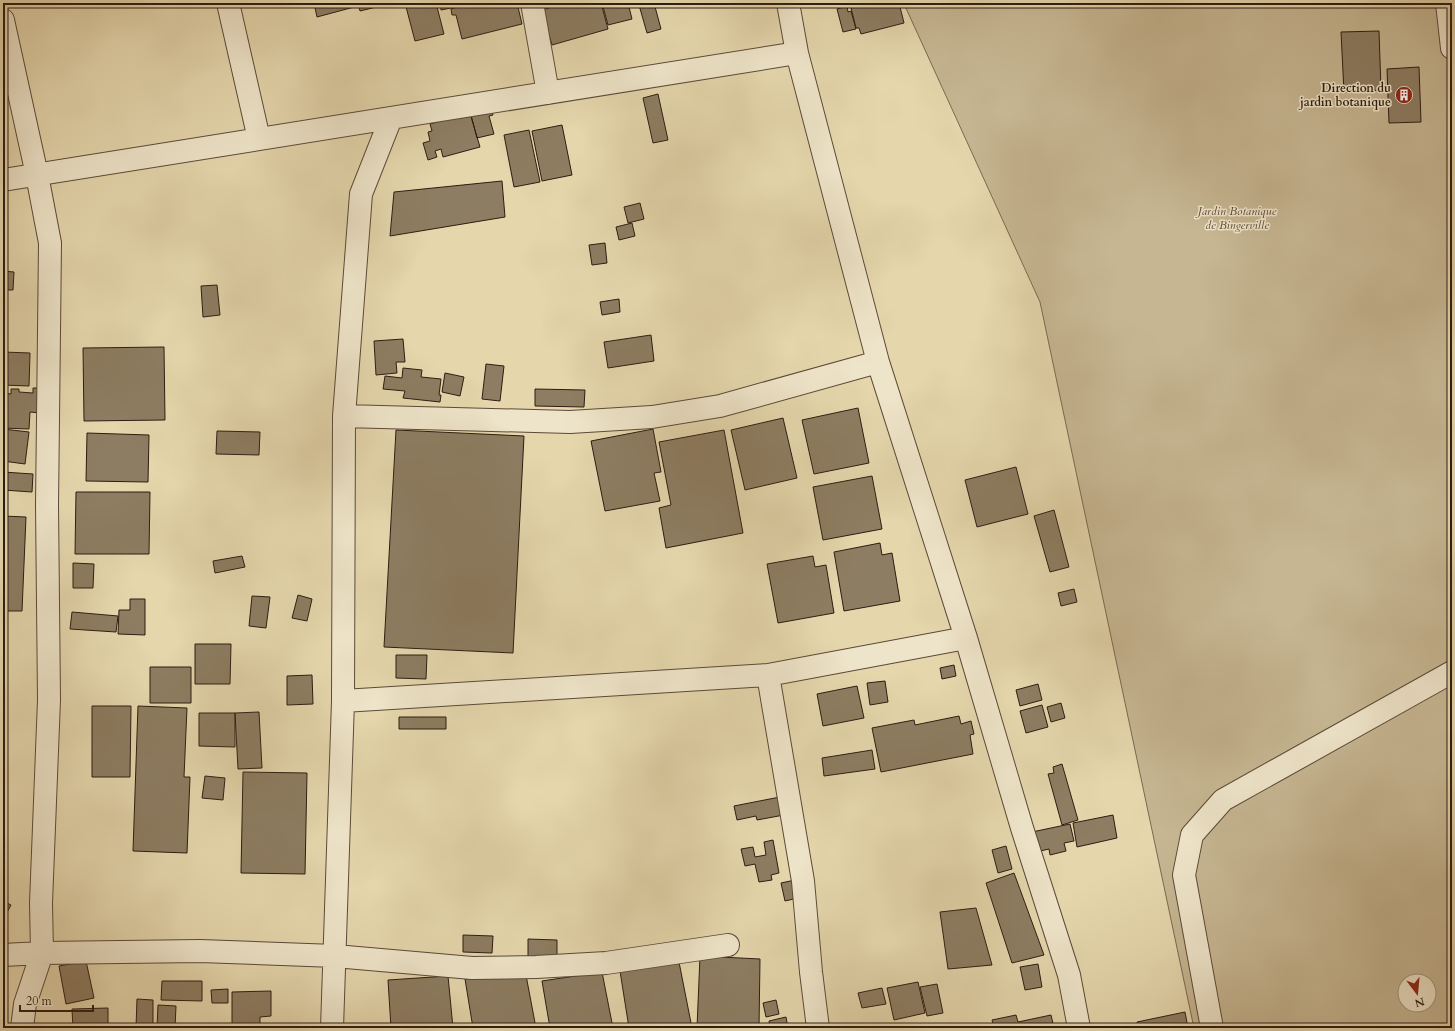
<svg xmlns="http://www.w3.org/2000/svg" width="1455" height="1031" font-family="Cardo,serif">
  <rect width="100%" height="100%" fill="#e5d6ac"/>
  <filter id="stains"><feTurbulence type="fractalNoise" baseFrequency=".005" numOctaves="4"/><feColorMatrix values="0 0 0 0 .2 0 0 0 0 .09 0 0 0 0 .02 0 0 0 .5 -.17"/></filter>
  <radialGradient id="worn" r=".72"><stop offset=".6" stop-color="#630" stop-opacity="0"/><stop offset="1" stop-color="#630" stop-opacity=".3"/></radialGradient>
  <path fill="#c6b692" stroke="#7a6952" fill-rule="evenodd" d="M921 3H1452V1028H1194L1040 302 905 6ZM1405 981H1429V1005H1405Z"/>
  <path fill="#8d7d62" stroke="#2e1c11" d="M314 3H357L358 6 317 17Z
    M358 3H389V4L360 11Z
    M405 3H436L444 34 415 41Z
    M440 3H455L456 7 441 10Z
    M456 3H517L522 24 462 39 456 15H452L451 9 457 7Z
    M547 3H601L608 29 552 45 542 10 549 8Z
    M602 3H628L632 19 608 25Z
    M644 3H654L661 29 647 33 639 5Z
    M854 3H899L904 23 861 34 859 28H856L851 8 855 7Z
    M847 6 848 12 851 11 856 29 843 32 837 9Z
    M1379 31 1381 90 1344 92 1341 32Z
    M1419 67 1421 122 1389 123 1387 69Z
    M658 94 668 140 653 143 643 98Z
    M490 105 493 115 489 116 494 134 477 138 470 111Z
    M469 110 480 147 443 157 441 149 435 151 437 157 428 160 423 143 430 141 428 132 432 131 430 124 459 116Z
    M562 125 572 175 542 181 532 131Z
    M529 130 540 182 514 187 504 135Z
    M502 181 505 217 390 236 394 192Z
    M640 203 644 219 628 223 624 207Z
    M632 223 635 236 619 240 616 227Z
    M605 243 607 263 592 265 589 245Z
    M3 271 14 272 13 290H4L3 304Z
    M217 285 220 315 203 317 201 286Z
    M619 299 620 312 602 315 600 302Z
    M651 335 654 361 608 368 604 342Z
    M403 339 405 362H396L397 373 376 375 374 341Z
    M164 347 165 420 84 421 83 348Z
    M3 352 30 353 29 386 3 385Z
    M486 364 504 366 500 401 482 399Z
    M403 368 422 370 421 377 441 379 439 395H441L440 402 403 398 405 391 383 389 385 376 402 378Z
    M445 373 464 377 460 396 442 392Z
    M33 388H42L41 413 30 412 29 429 3 428V393L11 394V389H19V392L33 393Z
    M535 389 585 390 584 407 535 406Z
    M858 408 869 463 814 474 802 420Z
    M783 418 797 478 745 490 731 430Z
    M3 429 29 432 25 464 3 461 5 444H3Z
    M653 429 661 472 654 473 660 501 605 511 591 441Z
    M396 430 524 436 513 653 384 647Z
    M724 430 743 533 666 548 659 508 671 505 659 442Z
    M217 431 260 432 259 455 216 454Z
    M87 433 149 435 148 482 86 481Z
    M1016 467 1028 514 977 527 965 480Z
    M3 472 33 474 32 492 3 490Z
    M872 476 882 529 823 540 813 487Z
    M76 492H150L149 554H75Z
    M1054 510 1069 567 1050 572 1034 516Z
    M3 516 26 517 22 611H3Z
    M880 543 882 555 892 553 900 601 844 611 834 552Z
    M242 556 245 567 215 573 213 561Z
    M813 556 815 567 826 565 834 613 778 623 767 564Z
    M73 563 94 564 93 588H73Z
    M1074 589 1077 602 1061 606 1058 593Z
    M298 595 312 599 307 621 292 618Z
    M252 596 270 597 266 628 249 626Z
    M130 599H145V635L118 634 119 610H130Z
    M72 612 118 616 116 632 70 629Z
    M195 644H231L230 684H195Z
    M396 655H427L426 679 396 678Z
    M954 665 956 676 942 679 940 668Z
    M150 667H191V703H150Z
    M312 675 313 704 287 705V676Z
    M885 681 888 702 870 705 867 683Z
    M1038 684 1042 700 1020 706 1016 690Z
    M857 686 864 718 823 726 817 694Z
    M1061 703 1065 718 1051 722 1047 707Z
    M1042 705 1048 727 1026 733 1020 711Z
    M92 706H131L130 777H92Z
    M138 706 187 708 184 777H190L187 853 133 851Z
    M259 712 262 768 238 769 235 713Z
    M199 713H235V747L199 746Z
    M959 716 961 724 971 721 974 734 970 735 973 754 881 772 872 728 914 720 915 725Z
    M399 717H446V729H399Z
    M872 750 875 769 824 776 822 758Z
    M3 763H7L6 778 3 777Z
    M1062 764 1078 820 1062 825 1048 774 1054 773 1053 767Z
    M243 772 307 773 305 874 241 873Z
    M205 776 225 778 223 800 202 798Z
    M780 797 784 815 757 820 756 816 737 820 734 806Z
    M1113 815 1117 838 1077 847 1073 823Z
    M1070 824 1074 841 1064 843 1066 851 1050 855 1049 849 1036 852 1032 832Z
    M773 840 779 873 771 875 772 880 759 882 755 864 745 866 741 849 753 847 755 857 766 855 764 842Z
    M1006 846 1012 869 998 873 992 850Z
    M1014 873 1044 955 1012 963 986 883Z
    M795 880 798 898 785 901 781 883Z
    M3 901 11 905 3 920Z
    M976 908 992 965 948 969 940 912Z
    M463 935 493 936 492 953 463 952Z
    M528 939 557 940V963H528Z
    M700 956 760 959 759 1028H697Z
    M86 961 94 998 66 1004 59 966Z
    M679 962 692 1028H629L620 971Z
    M1038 964 1042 987 1025 990 1020 967Z
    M525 970 536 1028H473L465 979Z
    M602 972 613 1028H550L542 981Z
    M448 976 453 1028H391L388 980Z
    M162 981H202V1001L161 1000Z
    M918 982 925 1013 894 1020 887 988Z
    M937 984 943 1013 927 1016 920 987Z
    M882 988 886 1004 862 1008 858 993Z
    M228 989V1003H212L211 990Z
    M271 991V1016L260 1017V1028H232V992Z
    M137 999 153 1000V1028H136Z
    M776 1000 779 1014 766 1017 763 1003Z
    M158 1005 176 1006 175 1028H157Z
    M108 1008V1028H73L72 1009Z
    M1185 1012 1188 1028H1138L1137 1022Z
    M1016 1015 1018 1022 1051 1015 1054 1028H994L992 1020Z
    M786 1017 788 1028H770L769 1021Z"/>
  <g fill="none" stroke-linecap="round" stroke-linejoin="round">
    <defs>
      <path id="minor" d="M228 3 259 139
        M532 3 548 93
        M788 3 797 53 878 362 966 638 1022 828 1069 975 1079 1028
        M1447 3 1452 48
        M3 20 37 175 50 243 47 505 49 700 41 903 42 953 25 1004 22 1028
        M3 180 797 53
        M344 416 570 422 652 417 720 406 878 362
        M343 701 768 675
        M3 955 42 953 200 951 335 956 472 968 536 967 606 963 728 945
        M332 1028 343 701 344 416 361 194 391 118
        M818 1028 811 972 803 881 768 675 966 638
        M1212 1028 1184 875 1192 835 1223 800 1452 672"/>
    </defs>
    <use href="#minor" stroke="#5c4a38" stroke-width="24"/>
    <use href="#minor" stroke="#eee4c9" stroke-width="22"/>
  </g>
  <defs>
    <symbol id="building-disc" viewBox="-11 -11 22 22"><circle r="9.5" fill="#8f2418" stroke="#eee4c9"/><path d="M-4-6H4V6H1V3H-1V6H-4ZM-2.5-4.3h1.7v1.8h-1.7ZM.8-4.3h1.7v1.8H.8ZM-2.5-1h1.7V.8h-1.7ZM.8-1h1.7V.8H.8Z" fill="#fff"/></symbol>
  </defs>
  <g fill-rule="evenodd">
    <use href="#building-disc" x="1394" y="85" width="20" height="20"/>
  </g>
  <g text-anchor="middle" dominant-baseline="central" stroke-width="3" stroke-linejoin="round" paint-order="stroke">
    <g font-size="12" font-weight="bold" fill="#2e1c11" stroke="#eee4c9" text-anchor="end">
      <text x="1391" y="88">Direction du<tspan x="1391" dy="14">jardin botanique</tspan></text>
    </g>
    <g font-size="12" font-style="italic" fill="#5c4a38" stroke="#eee4c9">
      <text x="1237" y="211">Jardin Botanique<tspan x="1237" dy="14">de Bingerville</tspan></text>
    </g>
  </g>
  <rect width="1455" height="1031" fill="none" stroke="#e5d6ac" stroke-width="16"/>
  <rect x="4" y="4" width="1447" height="1023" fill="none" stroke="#2e1c11" stroke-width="2"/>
  <rect x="8" y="8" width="1439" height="1015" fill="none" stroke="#2e1c11"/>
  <g transform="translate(1417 993) rotate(164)"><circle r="19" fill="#eee4c9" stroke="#a1947f"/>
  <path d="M0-3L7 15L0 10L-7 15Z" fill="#8f2418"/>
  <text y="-6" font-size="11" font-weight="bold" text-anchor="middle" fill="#2e1c11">N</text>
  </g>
  <path d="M20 1005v6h73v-6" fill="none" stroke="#2e1c11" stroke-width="2"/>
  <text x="26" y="1005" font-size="12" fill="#2e1c11" stroke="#eee4c9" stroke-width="3" paint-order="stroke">20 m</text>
  <rect width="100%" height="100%" filter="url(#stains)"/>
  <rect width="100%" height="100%" fill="url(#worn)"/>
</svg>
